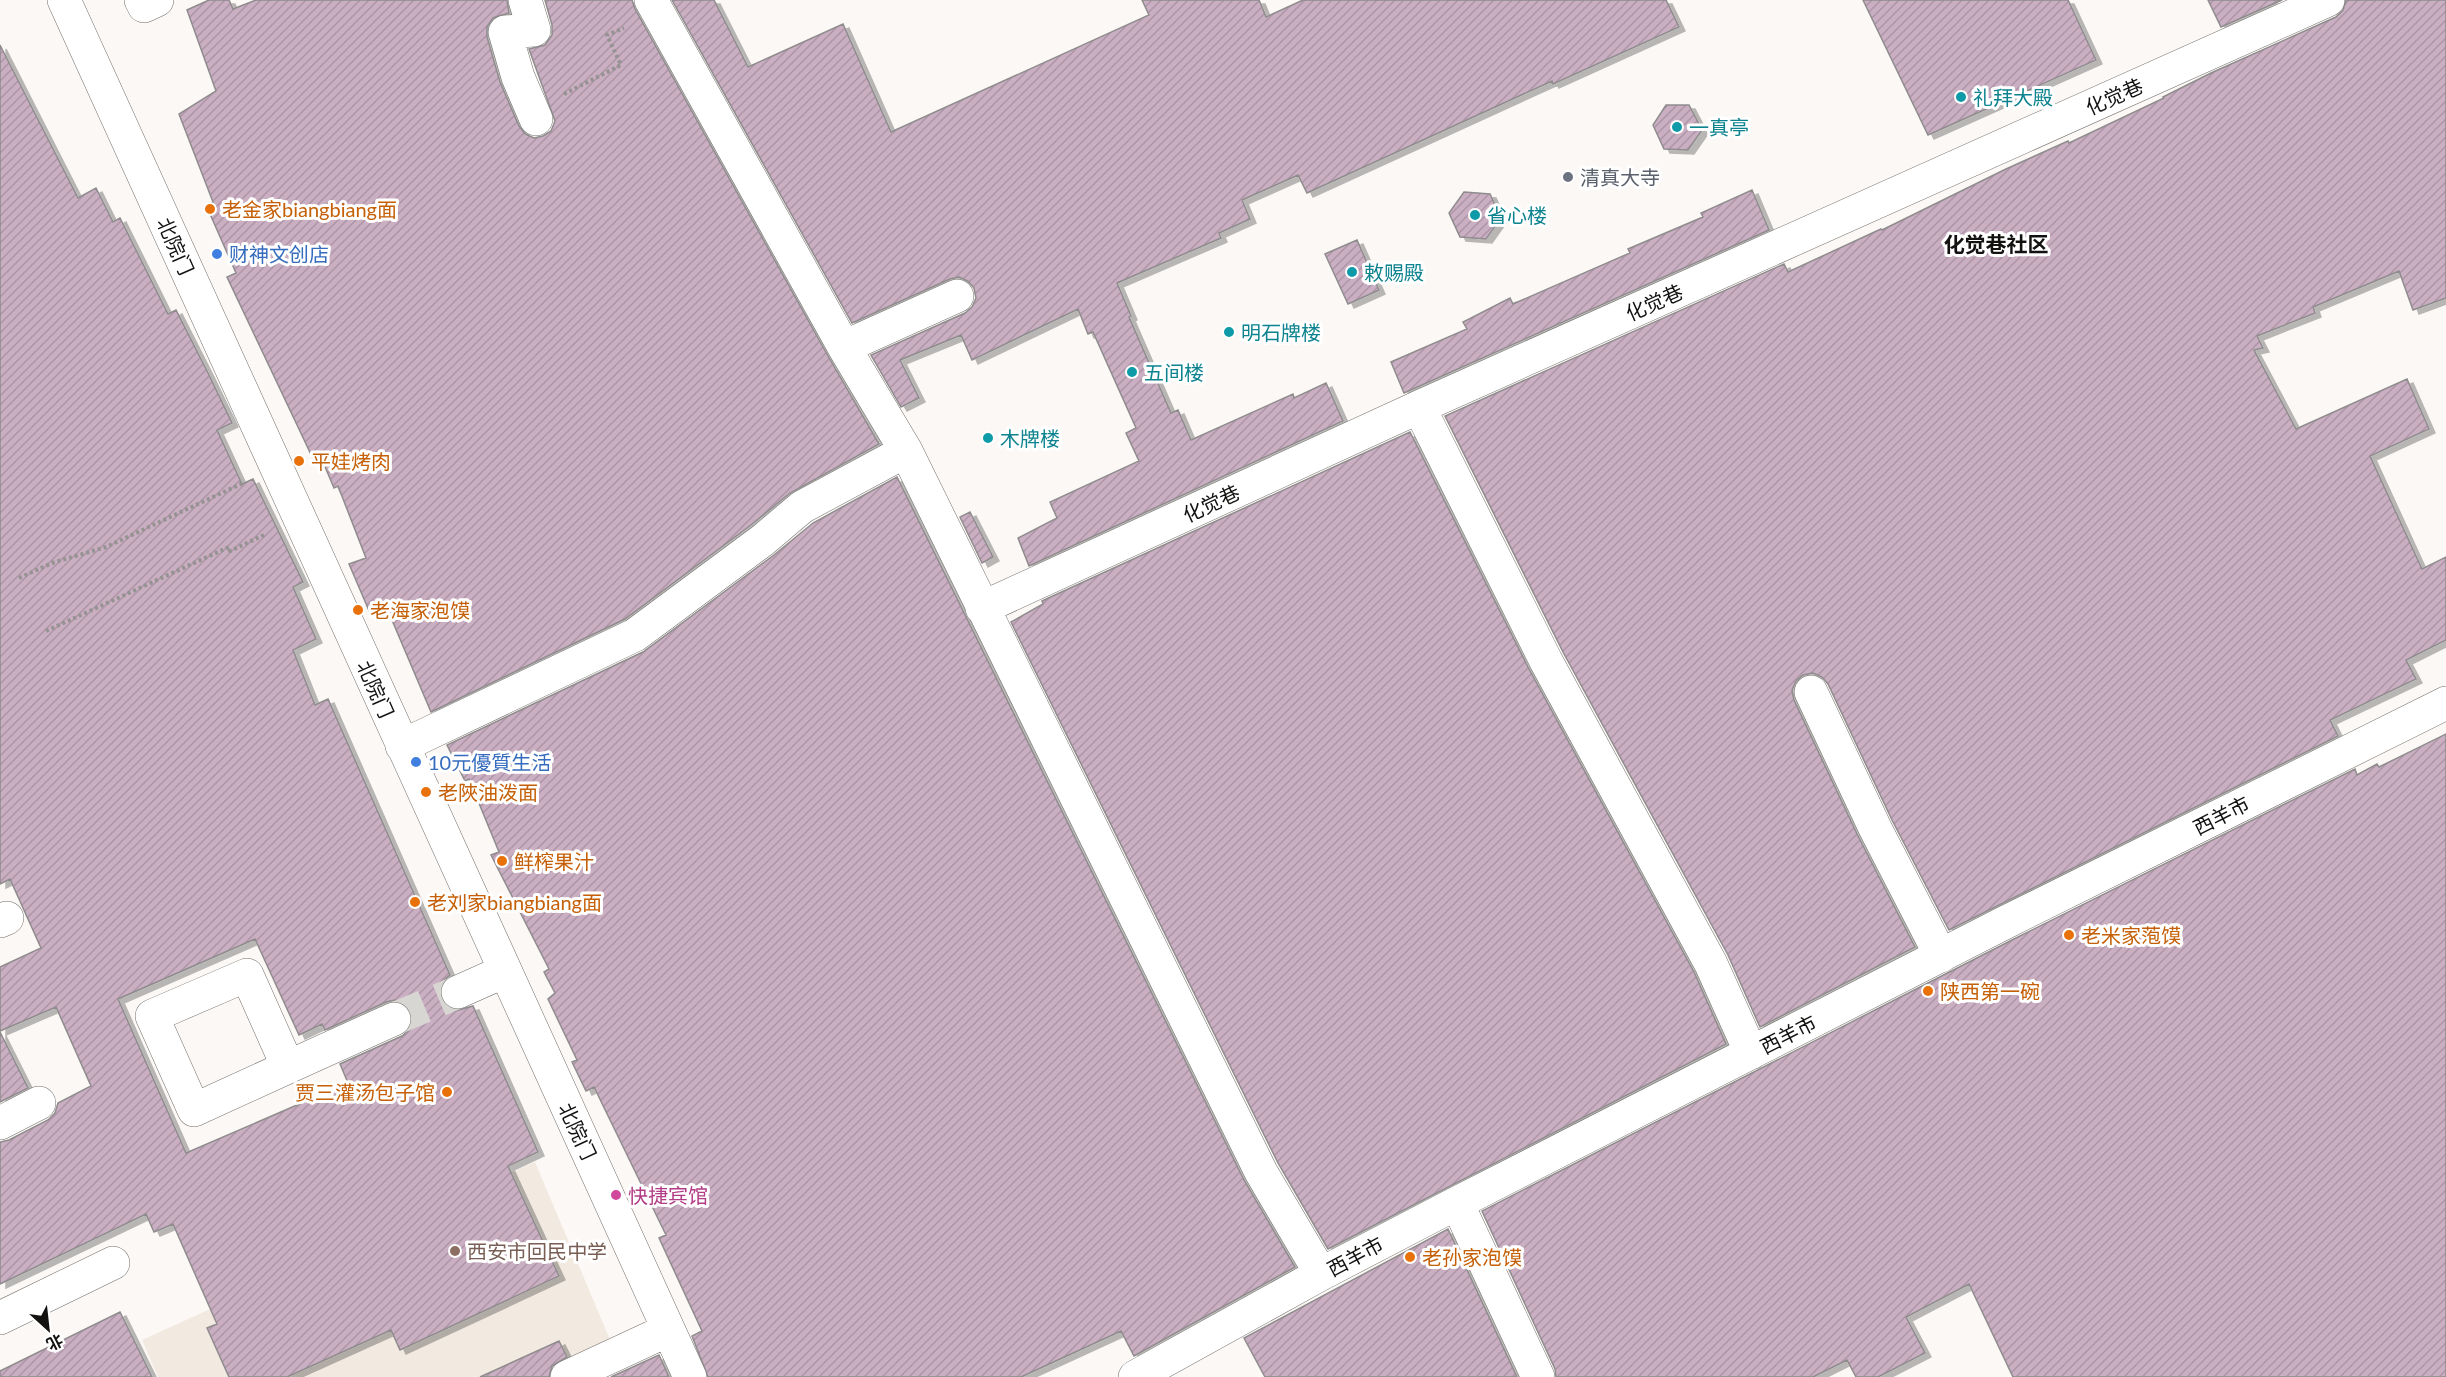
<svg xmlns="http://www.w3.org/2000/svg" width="2446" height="1377" font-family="Lato,'Noto Sans SC',sans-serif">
  <defs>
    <pattern id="building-hatch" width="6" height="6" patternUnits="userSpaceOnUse" patternTransform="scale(1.5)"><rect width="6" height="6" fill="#caaec2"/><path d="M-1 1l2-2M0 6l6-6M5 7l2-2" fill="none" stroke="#ad95a6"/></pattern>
    <filter id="shadow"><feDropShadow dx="6" dy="4" stdDeviation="0" flood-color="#0004"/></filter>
  </defs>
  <rect width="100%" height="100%" fill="#fbf8f5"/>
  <path fill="#f2e9e1" d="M535 1162 619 1361 584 1377H158L142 1340Z"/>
  <path fill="url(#building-hatch)" stroke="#8f8c8e" stroke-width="1.5" fill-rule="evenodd" filter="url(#shadow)" d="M209 0H229L233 9 256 0H507L509 13 493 18 487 27V37L500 82 519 126 525 134 534 138 543 136 551 131 555 121 529 49 545 45 552 35V25L545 0H632L635 9 828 356 879 444 790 493 751 525 625 619 431 712 386 606 370 613 349 564 366 558 338 486 334 488 323 462 316 465 227 277 236 273 206 205 213 202 179 114 216 91 187 10Z
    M672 0H714L748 67 843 24 891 132 1149 15 1142 0H1259L1266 17 1303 0H1666L1679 27 1553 84 1552 81 1307 193 1298 175 1242 200 1250 219 1219 233 1221 238 1117 283 1131 316 1129 317 1171 413 1178 410 1191 440 1293 394 1294 398 1326 383 1343 421 1029 566 1018 538 1057 518 1050 502 1139 461 1126 433 1136 428 1093 332 1088 334 1078 309 972 360 961 335 900 360 919 398 901 407 871 355 965 313 972 307 976 298 974 288 968 281 959 277 950 279 852 323Z
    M1863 0H2068L2096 60 1928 135Z
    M2208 0H2282L2221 27Z
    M2346 0H2446V298L2413 310 2399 271 2313 307 2315 313 2257 336 2263 348 2254 350 2296 429 2407 379 2429 429 2370 456 2422 569 2446 557V640L2406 660 2416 679 2330 720 2338 736 1949 930 1892 820 1828 684 1822 677 1813 673 1803 675 1796 681 1792 690 1794 700 1858 836 1915 947 1760 1027 1728 955 1563 652 1445 416 1784 264 1788 272 1881 229 1882 230 2006 169 2068 141 2069 143 2164 98 2163 97 2211 73 2336 17 2343 10Z
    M0 45 78 198 96 188 113 222 120 218 168 314 176 310 208 373 232 423 217 430 242 484 253 479 303 582 293 587 316 639 293 650 315 705 328 699 450 975 443 981 439 989 441 1000 447 1007 455 1011 473 1006 538 1152 508 1166 559 1276 400 1350 391 1330 287 1377H229L207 1328 217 1324 173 1224 154 1232 146 1214 0 1284V1142L9 1140 48 1120 55 1113 58 1103 91 1086 56 1007 0 1031V967L41 948 10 879 0 884ZM255 939 299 1035 322 1024 325 1030 386 1002 395 1000 405 1004 411 1012 413 1021 409 1030 402 1036 340 1064 348 1083 186 1153 118 999Z
    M1666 105H1689L1702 130 1688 150 1664 149 1653 125Z
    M1752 190 1769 230 1404 393 1391 362 1467 329 1463 322 1510 298 1513 304 1630 253 1628 249 1703 217 1701 213Z
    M1464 192 1490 194 1501 218 1486 239 1460 237 1449 213Z
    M1357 240 1379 290 1348 304 1325 254Z
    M1410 432 1529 669 1694 972 1726 1044 1328 1249 1278 1163 1011 622 1043 604 1042 601Z
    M897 477 1244 1180 1295 1267 1134 1356 1121 1331 1021 1377H708L692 1336 702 1331 659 1238 666 1235 594 1087 586 1091 572 1062 577 1060 548 999 555 993 544 972 549 969 491 855 499 852 469 779 465 781 447 745 643 652 774 555 813 523Z
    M970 512 993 557 982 563 960 517Z
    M2446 734V1377H2013L1969 1284 1906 1317 1925 1353 1878 1377H1856L1847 1360 1813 1377H1556L1555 1369 1482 1211 2014 939 2355 769 2357 775 2377 764 2379 767Z
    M0 1032 28 1088 0 1102Z
    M1448 1229 1517 1377H1265L1244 1338Z
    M120 1312 152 1377H0V1371Z
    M559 1341 567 1357 552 1366 549 1377H480Z
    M659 1355 669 1377H611Z"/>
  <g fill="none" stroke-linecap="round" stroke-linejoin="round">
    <path stroke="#d8d6d3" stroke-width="33" stroke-dasharray="33 16" stroke-linecap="butt" d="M394 1019 458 992"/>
    <defs>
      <path id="minor" d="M64 0 690 1377
        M141 0 144 6 157 0
        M525 0 534 30 505 32 518 77 536 119
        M651 0 844 347 906 451 1261 1172 1321 1274
        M844 347 957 296
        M1419 407 1546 661 1711 964 1751 1053
        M982 608 1419 407 2328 0
        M1811 692 1875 828 1941 956
        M402 746 635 635 763 540 802 507 906 451
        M0 921 7 918
        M458 992 505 971
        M288 1067 194 1110 152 1016 247 975 288 1067 394 1019
        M0 1123 39 1103
        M1457 1203 1538 1377
        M0 1318 113 1263
        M567 1377 668 1330
        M1135 1377 1321 1274 1457 1203 2006 922 2446 703"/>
    </defs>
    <use href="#minor" stroke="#74716e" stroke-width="34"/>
    <path stroke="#959391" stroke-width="4" stroke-dasharray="3 3" stroke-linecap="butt" d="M564 94 621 65 607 35 624 28
      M19 578 52 563 106 547 243 483
      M46 631 229 547 230 551 266 534"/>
    <use href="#minor" stroke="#fff" stroke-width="33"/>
  </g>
  <g fill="#0f9aa8" stroke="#fff" stroke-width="2">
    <circle cx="1961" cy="97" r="6"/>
    <circle cx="1677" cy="127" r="6"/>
    <circle cx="1475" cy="215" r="6"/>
    <circle cx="1352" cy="272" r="6"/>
    <circle cx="1229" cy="332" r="6"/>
    <circle cx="1132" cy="372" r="6"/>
    <circle cx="988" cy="438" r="6"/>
  </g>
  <circle fill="#6b7280" stroke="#fff" stroke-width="2" cx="1568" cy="177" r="6"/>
  <g fill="#e8710a" stroke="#fff" stroke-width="2">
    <circle cx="210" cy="209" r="6"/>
    <circle cx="299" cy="461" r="6"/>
    <circle cx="358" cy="610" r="6"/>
    <circle cx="426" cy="792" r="6"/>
    <circle cx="502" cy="861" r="6"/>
    <circle cx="415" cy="902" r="6"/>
    <circle cx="2069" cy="935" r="6"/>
    <circle cx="1928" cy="991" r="6"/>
    <circle cx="447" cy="1092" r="6"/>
    <circle cx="1410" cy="1257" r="6"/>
  </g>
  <g fill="#3f7fe0" stroke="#fff" stroke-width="2">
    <circle cx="217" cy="254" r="6"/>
    <circle cx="416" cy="762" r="6"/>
  </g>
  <circle fill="#d1479c" stroke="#fff" stroke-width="2" cx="616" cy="1195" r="6"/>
  <circle fill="#8d6e63" stroke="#fff" stroke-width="2" cx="455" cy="1251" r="6"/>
  <g text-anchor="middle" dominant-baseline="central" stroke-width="6" stroke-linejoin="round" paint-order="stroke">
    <g font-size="20" fill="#131211" stroke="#fff">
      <text transform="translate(2114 96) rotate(-24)">化觉巷</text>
      <text transform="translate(176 246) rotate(66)">北院门</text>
      <text transform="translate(1654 302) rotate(-24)">化觉巷</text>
      <text transform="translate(1211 503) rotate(-25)">化觉巷</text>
      <text transform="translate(376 689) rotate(66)">北院门</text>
      <text transform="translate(2221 815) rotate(-27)">西羊市</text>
      <text transform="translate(1788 1034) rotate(-27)">西羊市</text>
      <text transform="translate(578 1131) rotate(65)">北院门</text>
      <text transform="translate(1355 1256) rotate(-28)">西羊市</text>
    </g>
    <g font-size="20" fill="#0d838f" stroke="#fff" text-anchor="start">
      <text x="1973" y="97">礼拜大殿</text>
      <text x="1689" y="127">一真亭</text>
      <text x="1487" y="215">省心楼</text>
      <text x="1364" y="272">敕赐殿</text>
      <text x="1241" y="332">明石牌楼</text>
      <text x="1144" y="372">五间楼</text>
      <text x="1000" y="438">木牌楼</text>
    </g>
    <g font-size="20" fill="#5b616d" stroke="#fff" text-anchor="start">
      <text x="1580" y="177">清真大寺</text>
    </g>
    <g font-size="20" fill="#c56008" stroke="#fff" text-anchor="start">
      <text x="222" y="209">老金家biangbiang面</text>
      <text x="311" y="461">平娃烤肉</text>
      <text x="370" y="610">老海家泡馍</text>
      <text x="438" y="792">老陜油泼面</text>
      <text x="514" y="861">鲜榨果汁</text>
      <text x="427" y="902">老刘家biangbiang面</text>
      <text x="2081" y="935">老米家萢馍</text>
      <text x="1940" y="991">陕西第一碗</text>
      <text x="435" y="1092" text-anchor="end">贾三灌汤包子馆</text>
      <text x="1422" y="1257">老孙家泡馍</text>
    </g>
    <g font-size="20" fill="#366cbe" stroke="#fff" text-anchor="start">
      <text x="229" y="254">财神文创店</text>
      <text x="428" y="762">10元優質生活</text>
    </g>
    <g font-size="20" fill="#b23c85" stroke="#fff" text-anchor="start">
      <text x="628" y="1195">快捷宾馆</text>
    </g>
    <g font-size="20" fill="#785e54" stroke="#fff" text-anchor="start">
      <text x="467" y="1251">西安市回民中学</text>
    </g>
    <g font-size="21" font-weight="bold" fill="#131211" stroke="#fff">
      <text x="1996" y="243">化觉巷社区</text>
    </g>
  </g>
  <g transform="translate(48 1329) rotate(153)" stroke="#ffffff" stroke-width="4.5" paint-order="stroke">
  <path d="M0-4.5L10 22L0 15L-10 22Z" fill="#131211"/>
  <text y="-9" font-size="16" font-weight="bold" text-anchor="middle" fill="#131211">北</text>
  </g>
</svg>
